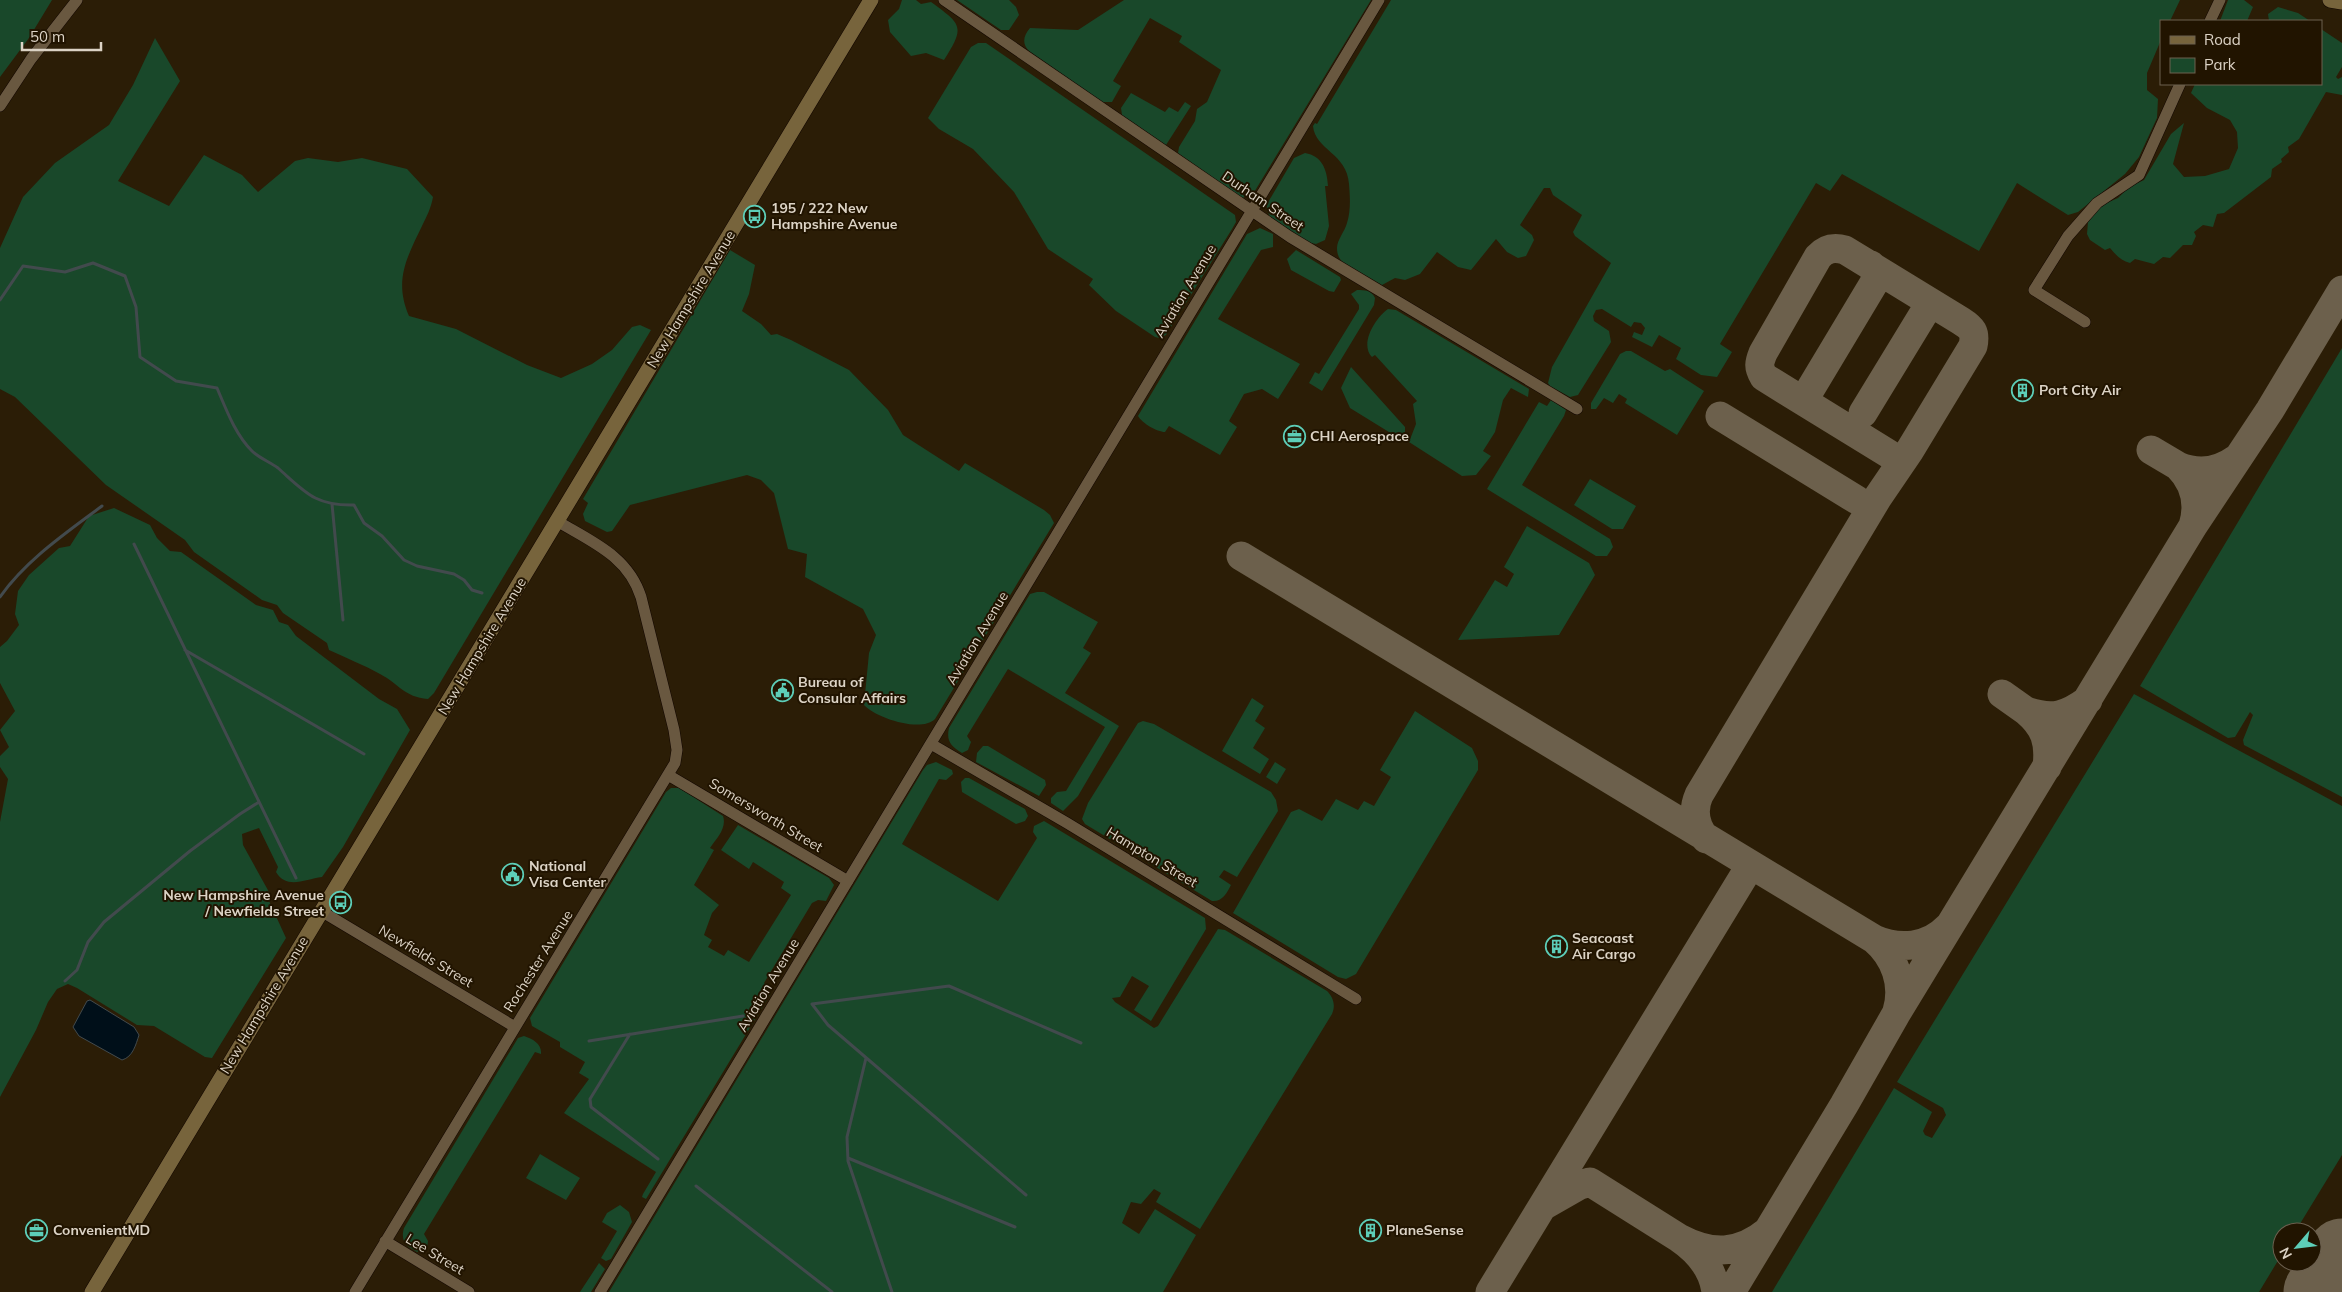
<svg xmlns="http://www.w3.org/2000/svg" width="2342" height="1292" font-family="Mulish,sans-serif">
  <rect width="100%" height="100%" fill="#2b1d06"/>
  <path fill="#19482a" d="M0 0H52L29 38 0 77Z
    M902 0H916L921 4 931 2C961 24 966 26 944 60L926 53 911 56 890 32 888 20 899 9Z
    M957 0H1009L1016 7 1019 15 1009 30H1001Z
    M1124 0H1371L1253 194 1242 198 1178 153 1179 147 1195 121 1197 109 1207 102 1221 70 1179 42 1182 36 1150 18 1113 81 1121 86 1112 102H1102L1029 51C1022 44 1023 36 1030 28L1078 30Z
    M1391 0H2180L2170 21H2161V40L2147 73V90L2158 99 2157 118 2139 157 2125 174 2078 212 2068 215 2017 183 1979 251 1842 174 1830 191 1816 183 1720 344 1732 352 1717 377 1701 375 1676 359 1681 348 1659 335 1652 347 1632 337 1634 332 1642 335 1645 328 1641 323 1634 322 1631 327 1602 309 1596 310 1593 316 1594 321 1609 331 1611 342 1578 395 1570 397 1550 386 1548 383 1552 367 1611 263 1575 236 1573 232 1582 215 1553 195 1550 188H1544L1520 225 1532 235 1534 240 1526 256 1518 258 1507 252 1496 239 1471 270 1458 267 1437 252 1420 274 1405 280 1395 278 1382 285 1343 262C1339 259 1337 254 1337 248 1337 240 1345 231 1347 223 1351 211 1350 196 1349 184 1347 153 1315 150 1313 126L1315 123 1317 124Z
    M2228 0H2244L2253 7 2247 21H2220Z
    M2278 7 2298 13 2310 21H2269L2268 14Z
    M2321 29 2342 43V67L2336 77 2338 79 2342 77V95L2326 92 2299 139 2288 147 2289 152 2281 159 2282 162 2272 169 2271 177 2224 213 2217 214 2213 227 2203 225 2194 232 2196 236 2192 245H2183L2170 258 2163 257 2154 264 2135 259 2130 263C2121 261 2116 255 2110 248L2105 250 2090 240 2087 234 2088 222 2102 205 2118 198 2129 187 2144 180 2171 134 2184 123 2173 164 2184 177 2205 176 2229 169 2238 148 2237 132 2230 120 2207 108 2191 93 2195 84H2321Z
    M155 38 180 81 118 181 169 206 204 155 242 175 258 192 295 161 308 158 338 162 362 158 407 169 433 197C431 208 427 216 422 226 406 259 394 281 409 316L456 329 527 365 561 378 592 364 612 350 632 327 640 325 651 330 434 693 428 699C404 697 399 684 380 674 364 665 346 658 329 650L327 643 283 613 277 605 262 600 194 552 185 540 106 485 15 397 0 389V248L23 197 55 163 109 125 133 85Z
    M978 43H986L1235 215 1236 222 1232 229 1166 335 1159 338 1155 337 1116 311 1089 285 1093 279 1048 249 1014 192 973 149 939 129 928 118 971 47Z
    M1131 93 1165 112 1169 107 1178 112 1185 102 1191 106 1166 145 1122 115 1121 108Z
    M1305 153C1322 156 1327 169 1328 186H1325L1329 226 1325 240 1316 244 1311 243C1297 235 1264 223 1267 204L1294 158Z
    M1260 228 1273 234V247L1261 250 1218 319 1300 364 1278 399 1262 389 1244 394 1229 421 1237 427 1220 455 1169 426 1165 432C1157 432 1142 423 1138 416L1247 234Z
    M730 250 755 265 749 294 742 311 761 324 771 335 777 334 791 340 849 370 888 410 903 435 959 471 965 463 1044 510 1050 515 1054 523 935 719C921 733 876 718 864 705L869 653 876 635 863 609 805 577 807 554 788 549 774 493 761 480 747 475 630 505 612 531 607 532 585 521 583 514 588 503 583 499Z
    M1296 250 1340 277 1341 280 1334 292 1329 291 1291 270 1287 259Z
    M1357 290C1365 290 1371 290 1375 298L1374 305 1322 391 1309 383 1315 372 1319 374 1359 309V305L1351 294Z
    M1388 309 1396 310 1529 389 1528 397 1511 388 1503 400 1495 432 1483 451 1491 456 1476 475 1462 476 1409 442 1416 424 1413 404 1417 401 1375 355 1372 357C1359 344 1376 317 1388 309Z
    M2342 348V797L2244 745 2243 740 2253 715 2250 712 2235 737 2228 738 2140 686Z
    M1626 351H1631L1665 371 1670 369 1704 391 1677 435 1625 403 1627 399 1619 394 1613 403 1604 398 1596 409H1591V403L1620 354Z
    M1351 367 1405 427V432L1397 437 1350 408 1341 388Z
    M1551 400 1566 410 1564 416 1522 485 1610 539 1613 547 1607 556H1596L1487 489 1539 402 1547 406Z
    M1590 479 1636 506 1623 529H1612L1574 505Z
    M114 508 150 525 157 538 170 551 181 552 256 605 273 610 279 622 288 625 296 636 379 699 397 709 410 730 343 847 322 877C305 879 287 890 276 872L278 867 259 828 242 834 243 845 269 892V901L286 938 212 1058 205 1057 154 1026 137 1025 77 988 68 984 57 989 48 1002 36 1030 0 1097V822L8 779 0 767V756L9 747 0 730 15 711 0 683V647L7 641 19 625 15 614 18 591 29 575 59 548 70 546 89 516Z
    M1527 526 1589 563 1595 575 1559 635 1458 640 1495 580 1507 587 1514 574 1504 567Z
    M1037 592H1044L1098 622 1083 648 1091 653 1065 693 1119 726 1078 796 1063 811 1051 803V798L1057 792 1066 791 1105 727 1008 669 967 736 971 742 968 750 962 753C951 746 946 741 949 728L1030 594Z
    M2134 694 2342 806V1155L2295 1232H2282V1254L2259 1292H1772L1894 1088 1932 1112 1923 1131 1925 1135 1932 1138 1946 1115 1943 1108 1897 1082Z
    M1252 698 1264 706 1255 721 1265 728 1253 748 1269 759 1260 774 1222 751Z
    M1415 711 1472 748 1478 761V770L1356 974 1346 979 1338 977 1233 913 1291 812 1299 809 1322 821 1336 799 1358 810 1364 801 1374 806 1391 777 1380 770Z
    M1143 721 1154 724 1271 792 1276 800 1278 811 1237 877 1224 870 1219 877 1231 885C1227 893 1222 902 1212 901L1085 824 1082 819 1088 803 1138 723Z
    M983 746H988L1045 780 1046 785 1039 796 976 762 977 753Z
    M936 762 952 770 953 774 946 780 939 779 902 844 998 901 1037 838 1033 832 1034 826 1044 821 1205 918 1206 929 1151 1021 1134 1010 1149 986 1132 976 1120 997 1112 998 1115 1002 1154 1028 1158 1026 1218 929 1225 930 1327 991C1333 997 1336 1005 1332 1014L1200 1229 1156 1202 1161 1193 1154 1189 1141 1204 1131 1202 1122 1223 1139 1234 1155 1209 1196 1235 1163 1292H609L923 770 927 765Z
    M1275 762 1286 769 1277 784 1266 777Z
    M965 778H969L1025 809 1028 816 1025 821 1016 824 962 792 961 782Z
    M679 788 723 816C727 828 717 838 710 848L714 850 694 885 719 905 712 913 704 935 712 940 708 947 724 956 728 950 749 962 791 895 781 888 784 882 753 862 749 869 721 850 738 825 829 878 834 885 826 901 818 900 812 903 764 983 771 993 646 1199 642 1197 643 1194 656 1172 564 1113 589 1079 579 1073 585 1062 560 1047V1042L532 1026 530 1018 666 792 671 788Z
    M524 1036C533 1039 542 1044 541 1054L535 1052 424 1234 428 1241 427 1248 417 1252C407 1246 400 1242 404 1228L518 1038Z
    M540 1154 580 1178 566 1200 526 1178Z
    M620 1205 629 1212 632 1222 611 1259 606 1261 601 1258 617 1231 602 1222 607 1213Z
    M599 1263 605 1269 591 1292H580Z"/>
  <path fill="#000f19" stroke="#424a4d" d="M90 1000 134 1027 139 1035C136 1044 133 1057 122 1060L79 1036 73 1027 87 1001Z"/>
  <g fill="none" stroke-linecap="round" stroke-linejoin="round">
    <path stroke="#424a4d" stroke-width="3" d="M0 300 23 266 65 272 93 263 125 276 136 307 140 357 176 381 217 388C226 409 235 434 252 451 259 458 270 462 278 468 305 492 315 506 354 505L364 523 382 536 404 560 417 566 454 574 464 580 472 590 482 593
      M332 504 343 620
      M134 544 296 878
      M0 597C26 560 66 533 102 506
      M185 650 364 754
      M65 981 77 970 88 942 104 922 190 851 240 814 259 802
      M630 1034 590 1099 591 1107 658 1159
      M589 1041 743 1016
      M866 1058 847 1137 848 1161 892 1292
      M848 1158 1015 1227
      M696 1186 832 1292
      M1026 1195 828 1025 812 1004 949 986 1081 1043"/>
    <path stroke="#6c604c" stroke-width="29" d="M1811 388 1874 283 1876 275 1871 265
      M1863 413 1924 313
      M1720 416 1857 500
      M2151 450 2178 466
      M2193 526C2200 503 2195 483 2178 466 2199 475 2218 472 2236 459
      M1241 556 1874 939C1899 950 1928 948 1948 927
      M2002 694 2026 711
      M2047 767C2050 742 2045 727 2026 711 2053 720 2066 716 2088 700
      M1706 839C1695 826 1692 811 1699 795L1878 497 1910 450 1973 346C1976 332 1972 328 1961 321L1845 250C1834 247 1826 248 1818 257L1763 353C1759 363 1758 367 1764 377L1889 454
      M1874 939C1895 957 1905 984 1897 1011
      M1545 1205 1580 1185 1590 1182 1679 1238
      M1490 1292 1750 866
      M1716 1292C1713 1268 1698 1251 1679 1238 1711 1255 1739 1255 1768 1231
      M1731 1292 1844 1105 1896 1014 2193 526 2270 410 2342 290"/>
    <path stroke="#6c604c" stroke-width="71" d="M2319 1292 2342 1254"/>
    <defs>
      <path id="street" d="M944 0 1290 237 1577 409
        M2210 21 2220 0
        M0 106 31 59 77 0
        M2085 322 2034 290 2068 236 2097 203 2139 175 2180 84
        M931 744 1067 823 1356 999
        M668 775 848 881
        M321 911 515 1027
        M385 1241 469 1292
        M355 1292 675 763 677 750 674 730 641 597C628 556 592 542 557 521
        M600 1292 1379 0"/>
      <path id="secondary" d="M2330 0 2342 2
        M92 1292 871 0"/>
    </defs>
    <use href="#street" stroke="#130700" stroke-width="12"/>
    <use href="#secondary" stroke="#130700" stroke-width="16"/>
    <use href="#street" stroke="#695840" stroke-width="11"/>
    <use href="#secondary" stroke="#77643c" stroke-width="15"/>
  </g>
  <defs>
    <symbol id="bus-ring" viewBox="-11 -11 22 22"><circle r="9.5" fill="#211400" stroke="#5dceb8" stroke-width="1.5"/><path d="M-5-6H5V4H4V6H2V4H-2V6H-4V4H-5ZM-3.5-4V0h7V-4ZM-3.5 1.2v1.5H-2V1.2ZM2 1.2v1.5H3.5V1.2Z" fill="#5dceb8"/></symbol>
    <symbol id="building-ring" viewBox="-11 -11 22 22"><circle r="9.5" fill="#211400" stroke="#5dceb8" stroke-width="1.5"/><path d="M-4-6H4V6H1V3H-1V6H-4ZM-2.5-4.3h1.7v1.8h-1.7ZM.8-4.3h1.7v1.8H.8ZM-2.5-1h1.7V.8h-1.7ZM.8-1h1.7V.8H.8Z" fill="#5dceb8"/></symbol>
    <symbol id="office-ring" viewBox="-11 -11 22 22"><circle r="9.5" fill="#211400" stroke="#5dceb8" stroke-width="1.5"/><path d="M-6-3h4V-5.5h4V-3h4V5H-6ZM-1-4.5V-3h2v-1.5ZM-6 0V1H6V0Z" fill="#5dceb8"/></symbol>
    <symbol id="civic-ring" viewBox="-11 -11 22 22"><circle r="9.5" fill="#211400" stroke="#5dceb8" stroke-width="1.5"/><path d="M-.6-6.5H3V-4.5H.6V-3L4-1V1h2V6H-6V1h2V-1L-.6-3ZM-1.2 2.5V6h2.4V2.5Z" fill="#5dceb8"/></symbol>
  </defs>
  <g fill-rule="evenodd">
    <use href="#bus-ring" x="742" y="204" width="25" height="25"/>
    <use href="#building-ring" x="2010" y="378" width="25" height="25"/>
    <use href="#office-ring" x="1282" y="424" width="25" height="25"/>
    <use href="#civic-ring" x="770" y="678" width="25" height="25"/>
    <use href="#civic-ring" x="500" y="862" width="25" height="25"/>
    <use href="#bus-ring" x="328" y="890" width="25" height="25"/>
    <use href="#building-ring" x="1544" y="934" width="25" height="25"/>
    <use href="#office-ring" x="24" y="1218" width="25" height="25"/>
    <use href="#building-ring" x="1358" y="1218" width="25" height="25"/>
  </g>
  <g text-anchor="middle" dominant-baseline="central" stroke-width="4" stroke-linejoin="round" paint-order="stroke">
    <g font-size="14" fill="#dcd3c5" stroke="#211400">
      <text transform="translate(1263 201) rotate(34)">Durham Street</text>
      <text transform="translate(1185 291) rotate(-59)">Aviation Avenue</text>
      <text transform="translate(691 299) rotate(-59)">New Hampshire Avenue</text>
      <text transform="translate(977 638) rotate(-59)">Aviation Avenue</text>
      <text transform="translate(482 646) rotate(-59)">New Hampshire Avenue</text>
      <text transform="translate(766 815) rotate(31)">Somersworth Street</text>
      <text transform="translate(1152 857) rotate(31)">Hampton Street</text>
      <text transform="translate(426 956) rotate(31)">Newfields Street</text>
      <text transform="translate(538 961) rotate(-58)">Rochester Avenue</text>
      <text transform="translate(768 985) rotate(-59)">Aviation Avenue</text>
      <text transform="translate(264 1005) rotate(-59)">New Hampshire Avenue</text>
      <text transform="translate(435 1254) rotate(31)">Lee Street</text>
    </g>
    <g font-size="14" font-weight="bold" fill="#dcd3c5" stroke="#211400" text-anchor="start">
      <text x="771" y="208">195 / 222 New<tspan x="771" dy="16">Hampshire Avenue</tspan></text>
      <text x="2039" y="390">Port City Air</text>
      <text x="1310" y="436">CHI Aerospace</text>
      <text x="798" y="682">Bureau of<tspan x="798" dy="16">Consular Affairs</tspan></text>
      <text x="529" y="866">National<tspan x="529" dy="16">Visa Center</tspan></text>
      <text x="324" y="895" text-anchor="end">New Hampshire Avenue<tspan x="324" dy="16">/ Newfields Street</tspan></text>
      <text x="1572" y="938">Seacoast<tspan x="1572" dy="16">Air Cargo</tspan></text>
      <text x="53" y="1230">ConvenientMD</text>
      <text x="1386" y="1230">PlaneSense</text>
    </g>
  </g>
  <rect x="2160" y="20" width="162" height="65" fill="#211400" stroke="#6c604f"/>
  <rect x="2170" y="36" width="25" height="8" fill="#77643c" stroke="#6c604f"/>
  <text x="2204" y="45" font-size="15" fill="#dcd3c5">Road</text>
  <rect x="2170" y="58" width="25" height="15" fill="#19482a" stroke="#6c604f"/>
  <text x="2204" y="70" font-size="15" fill="#dcd3c5">Park</text>
  <g transform="translate(2297 1247) rotate(242)"><circle r="24" fill="#211400" stroke="#6c604f"/>
  <path d="M0-4L9 19L0 12L-9 19Z" fill="#5dceb8"/>
  <text y="-8" font-size="14" font-weight="bold" text-anchor="middle" fill="#dcd3c5">N</text>
  </g>
  <path d="M22 42v8h79v-8" fill="none" stroke="#dcd3c5" stroke-width="2.5"/>
  <text x="30" y="42" font-size="15" fill="#dcd3c5" stroke="#211400" stroke-width="4" paint-order="stroke">50 m</text>
</svg>
